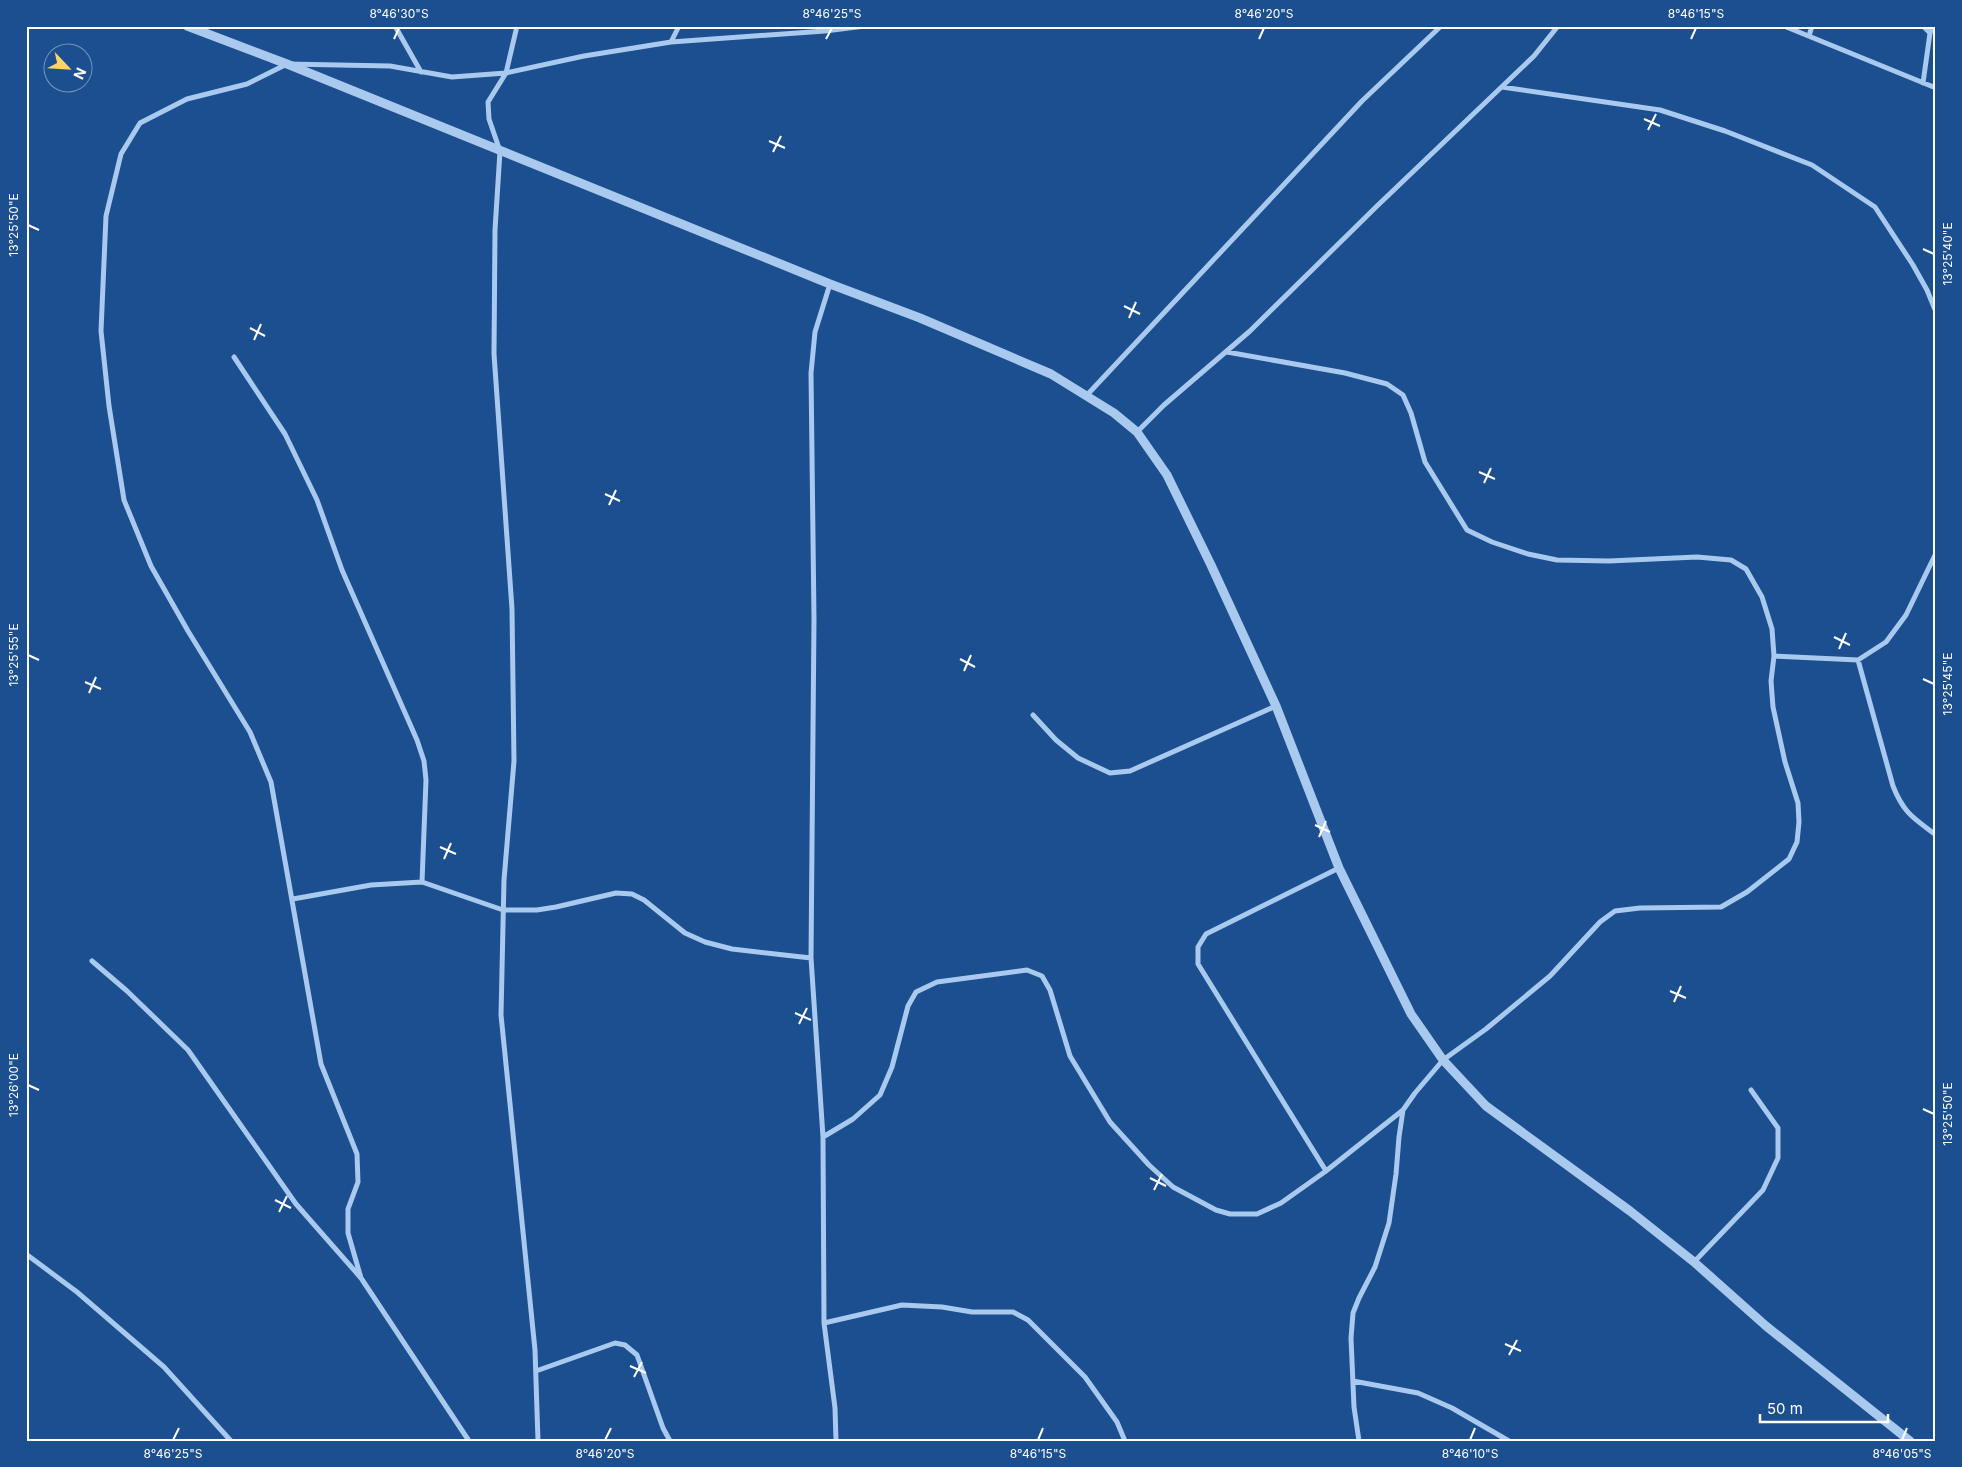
<svg xmlns="http://www.w3.org/2000/svg" width="1962" height="1467" font-family="Inter,sans-serif">
  <rect width="100%" height="100%" fill="#1b4f8f"/>
  <g fill="none" stroke-linecap="round" stroke-linejoin="round">
    <path stroke="#a9c9ee" stroke-width="5" d="M395 26 421 72
      M517 26 506 73 488 102 489 119 500 151 495 230 494 354 512 609 514 761 504 880 501 1015 535 1350 538 1441
      M1784 26 1936 88
      M1923 26 1930 33
      M1809 36 1812 26
      M671 42 679 26
      M1923 83 1930 33 1933 26
      M1502 87 1660 110 1725 131 1812 165 1875 207 1913 265 1927 290 1936 312
      M830 284 815 332 811 373 814 619 811 958 823 1137 824 1323 835 1408 836 1441
      M1227 352 1345 373 1387 384 1403 395 1411 413 1425 462 1467 530 1492 542 1528 554 1557 560 1609 561 1697 557 1731 560 1746 569 1762 597 1772 629 1774 656 1771 681 1773 707 1785 762 1798 803 1799 822 1797 842 1789 859 1747 892 1721 907 1640 908 1615 911 1600 922 1550 976 1486 1029 1443 1060 1415 1093 1403 1110 1399 1137 1396 1174 1389 1223 1375 1267 1359 1298 1353 1313 1351 1338 1354 1407 1359 1441
      M234 357 285 434 317 500 342 570 417 740 424 761 426 780 422 882
      M1087 395 1362 101 1441 26
      M1137 432 1164 405 1250 331 1376 207 1534 56 1558 26
      M1774 656 1858 660 1886 642 1906 615 1936 553
      M1858 660 1893 786C1904 814 1914 818 1936 835
      M1033 715 1056 740 1078 758 1110 773 1130 771 1276 706
      M293 899 371 885 422 882 503 910H537L556 907 616 893 632 894 644 900 685 933 705 942 732 949 811 958
      M92 961 127 991 188 1050 296 1204 361 1278 469 1441
      M823 1137 853 1119 880 1095 892 1067 908 1006 916 992 937 982 1027 970 1042 976 1050 990 1070 1056 1110 1122 1149 1165 1173 1187 1216 1210 1230 1214H1257L1281 1203 1326 1171 1403 1110
      M1326 1171 1198 964V947L1206 934 1339 868
      M26 1254 77 1292 164 1367 231 1441
      M1694 1262 1763 1190 1778 1158V1128L1751 1090
      M361 1278 348 1233V1209L358 1182 357 1154 321 1064 271 782 250 732 188 631 151 566 124 500 109 406 101 331 106 216 121 154 140 123 187 99 247 84 287 64 390 66 452 77 506 73 584 56 671 42 825 31 865 26
      M824 1323 902 1305 942 1307 972 1312H1013L1028 1320 1085 1377 1117 1422 1125 1441
      M536 1371 615 1343 625 1345 637 1355 663 1428 670 1441
      M1353 1381 1418 1393 1452 1408 1509 1441"/>
    <path stroke="#a9c9ee" stroke-width="9" d="M187 26 287 64 830 284 920 318 1051 374 1114 413 1137 432 1167 475 1211 565 1276 706 1339 868 1411 1014 1443 1060 1486 1106 1630 1211 1694 1262 1766 1326 1910 1441"/>
  </g>
  <path fill="none" stroke="#fff" stroke-width="2" d="M394 39 399 28M826 39 832 28M1259 39 1264 28M1691 39 1696 28M1644 119 1660 126M1648 130 1656 114M769 141 785 148M773 152 781 136M28 225 39 230M1923 249 1934 254M1124 306 1140 314M1129 318 1136 302M250 328 265 336M254 340 261 324M1479 472 1495 479M1484 483 1491 468M605 494 620 501M609 505 616 490M1834 637 1850 645M1839 649 1846 633M28 655 39 660M960 659 975 667M964 671 971 655M1923 679 1934 684M85 682 101 689M89 693 96 677M1315 825 1330 832M1319 837 1326 821M440 847 456 854M444 859 451 843M1670 991 1686 998M1674 1002 1681 986M795 1013 811 1020M799 1024 807 1008M28 1085 39 1090M1923 1109 1934 1114M1150 1178 1166 1186M1154 1190 1162 1174M275 1200 291 1208M279 1212 287 1196M1505 1344 1521 1351M1509 1355 1517 1340M630 1366 646 1373M634 1377 642 1362M173 1440 179 1428M605 1440 611 1428M1038 1440 1043 1428M1470 1440 1475 1428M1902 1440 1907 1428"/>
  <rect width="1962" height="1467" fill="none" stroke="#1b4f8f" stroke-width="55"/>
  <g transform="translate(68 68) rotate(115)"><circle r="24" fill="#1b4f8f" stroke="#7695bc"/>
  <path d="M0-4L9 19L0 12L-9 19Z" fill="#ffd166"/>
  <text y="-8" font-size="14" font-weight="bold" text-anchor="middle" fill="#ffffff">N</text>
  </g>
  <path d="M1760 1414v8h128v-8" fill="none" stroke="#ffffff" stroke-width="2.5"/>
  <text x="1767" y="1414" font-size="15" fill="#ffffff" stroke="#1b4f8f" stroke-width="4" paint-order="stroke">50 m</text>
  <rect x="28" y="28" width="1906" height="1412" fill="none" stroke="#fff" stroke-width="2"/>
  <g font-size="12" text-anchor="middle" fill="#fff">
    <text x="399" y="18">8°46'30"S</text>
    <text x="832" y="18">8°46'25"S</text>
    <text x="1264" y="18">8°46'20"S</text>
    <text x="1696" y="18">8°46'15"S</text>
    <text transform="translate(14 225) rotate(-90)" y="4">13°25'50"E</text>
    <text transform="translate(1948 254) rotate(-90)" y="4">13°25'40"E</text>
    <text transform="translate(14 655) rotate(-90)" y="4">13°25'55"E</text>
    <text transform="translate(1948 684) rotate(-90)" y="4">13°25'45"E</text>
    <text transform="translate(14 1085) rotate(-90)" y="4">13°26'00"E</text>
    <text transform="translate(1948 1114) rotate(-90)" y="4">13°25'50"E</text>
    <text x="173" y="1458">8°46'25"S</text>
    <text x="605" y="1458">8°46'20"S</text>
    <text x="1038" y="1458">8°46'15"S</text>
    <text x="1470" y="1458">8°46'10"S</text>
    <text x="1902" y="1458">8°46'05"S</text>
  </g>
</svg>
